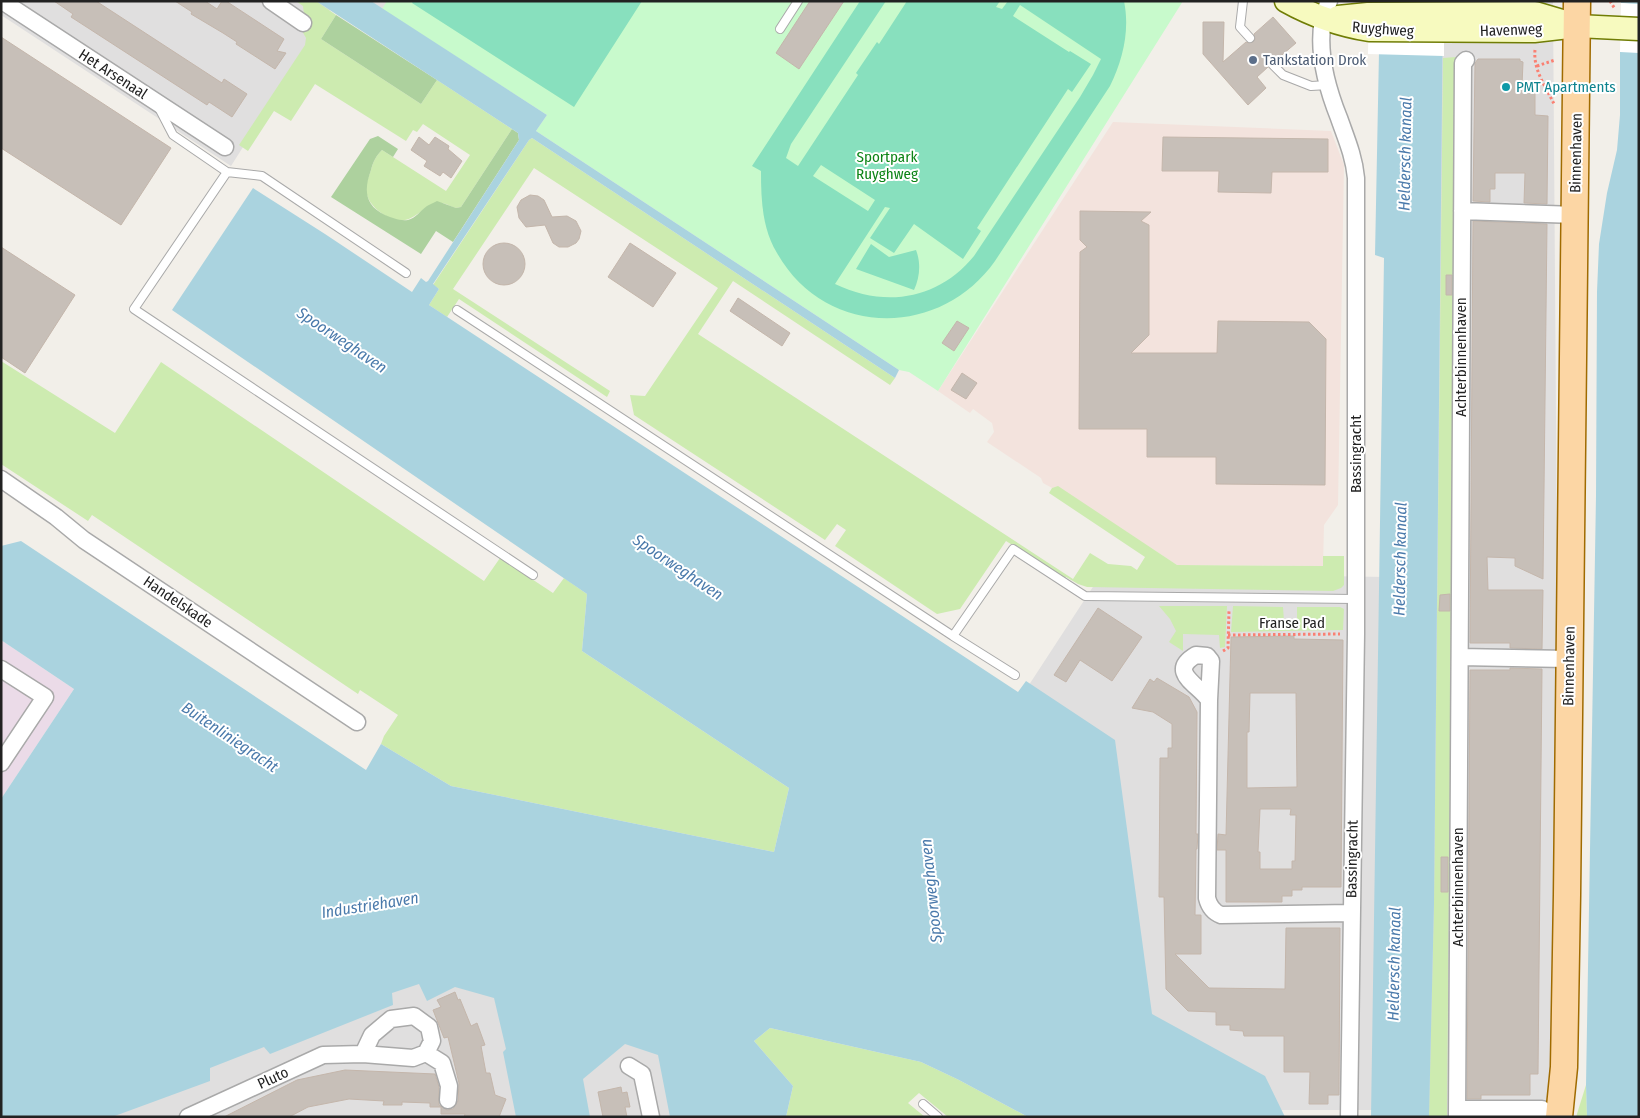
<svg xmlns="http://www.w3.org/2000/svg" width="1640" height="1118" font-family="'Fira Sans Condensed',sans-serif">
  <rect width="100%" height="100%" fill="#f2efe9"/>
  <path fill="#e0dfdf" d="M1 1H396L374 36 331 8 231 166 1 15Z
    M1391 1H1553L1561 1117H1398V1110H1273L1137 1033 1025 691 1102 573 1387 577Z
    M488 951 673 1027 694 1117H70Z"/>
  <path fill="#ebdbe8" d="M1 640 74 689 1 799Z"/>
  <path fill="#f3e3dd" d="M1113 122 1331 131 1344 165 1338 505 1324 525 1323 566 1177 565 1058 487 1052 488 1043 483 1041 478 987 442 994 432 992 423 973 409 970 413 938 391Z"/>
  <path fill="#cdebb0" d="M296 1H316L336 15 321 39 421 104 437 80 512 129 461 207 456 208C451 207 446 203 441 203 423 203 415 224 396 220 382 216 366 204 366 188 366 182 369 176 371 170 373 162 376 156 382 150L446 191 470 155 423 124 417 132 413 130 406 141 315 84 291 121 274 111 248 151 239 145 305 45 306 38 301 29 304 15 303 6Z
    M1456 57 1447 1117H1429L1434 903 1443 58Z
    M532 138 895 378 890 385 733 281 698 334 1073 579 1090 553 1108 564 1131 566 1137 570 1145 557 1049 493 1052 488 1058 486 1177 565 1323 566V556H1344V585L1341 588 1333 591 1087 587 1078 584 1066 577 1065 578 1006 541 960 609 937 614 835 546 846 530 837 524 825 540 634 415 630 395 645 396 718 288 534 168 453 289 610 391 607 397 459 299 447 317 429 305 439 289 433 285 529 140Z
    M1 361 115 433 161 362 484 581 500 558 553 593 564 578 587 594 582 651 789 788 774 852 451 786 381 744 384 736 398 715 360 690 358 694 92 515 88 521 1 464Z
    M1159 606H1227L1225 647 1220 648 1219 635 1183 634V651L1169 642 1176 631 1170 619Z
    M1233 606 1283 607 1284 621H1297V607H1340L1344 609 1343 630 1231 632Z
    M770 1028 921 1062 959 1080 1028 1117H948L919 1093 908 1103 925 1117H786L793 1086 754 1041Z
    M1586 1085 1587 1117H1576Z"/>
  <path fill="#add19e" d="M336 15 437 80 421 104 321 39Z
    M512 129 518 133 519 140 453 242 436 231 421 254 331 197 370 139 378 136 398 149 393 157 382 150C376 156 373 162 371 170 364 189 364 205 385 215 393 218 399 221 408 220 416 218 420 211 427 206 430 204 434 203 437 201L456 208 461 207Z"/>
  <path fill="#c8facc" d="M387 1H1183L938 391 909 372 899 370 536 131 547 115 382 9Z"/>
  <path fill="#88e0be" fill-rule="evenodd" d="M413 1H642L574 107 412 3Z
    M860 1H886L791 144 786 158 798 166 858 75 856 73 877 42 879 44 907 1H1000L996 7 1002 9 1008 1H1124C1130 30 1123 60 1110 86L995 261C940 339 825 338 777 253 762 228 761 199 761 171L752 166ZM1020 5 1101 59 1093 75 1080 97 974 256C938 300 885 308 835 284L885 207 890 208 870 238 894 253 914 224 963 259 981 231 977 228 1068 89 1072 92 1091 64 1070 51 1069 52 1013 16ZM821 165 875 200 868 211 813 176Z
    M871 244 889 257 916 250C921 263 920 277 914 290L856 269Z"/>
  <path fill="#aad3df" d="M316 1H371L547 115 536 131 899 370 895 378 532 138 529 140 433 284 439 289 429 305 1018 692 1026 681 1115 740 1152 1014 1265 1076 1285 1117H1028L959 1080 921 1062 770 1028 754 1041 793 1086 786 1117H670L658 1055 625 1044 583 1079 590 1117H516L503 1052 506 1049 494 998 455 987 427 1001 419 984 392 993 393 1005 270 1054 264 1047 210 1068V1081L112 1117H1V799L74 689 1 640V546L21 541 366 770 381 744 451 786 774 852 789 788 582 651 587 594 172 310 253 188 325 234 412 292 421 278 426 282 428 281 519 140 518 133 512 129Z
    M1380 1H1443L1434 903 1429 1117H1371L1384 258 1375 255Z
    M1621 1H1639V1117H1587L1586 1085 1596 496 1597 292 1599 244 1607 193 1617 150 1620 115V52H1627L1629 4 1621 3Z"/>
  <path fill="#fff" d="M1369 1H1444V56L1368 54Z
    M1621 3 1639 4V53L1620 52Z"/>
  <path fill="#c7bfb8" stroke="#c4b6ab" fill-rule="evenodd" d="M54 1H96L222 83 224 79 247 94 232 117 209 102 207 105 85 26 71 17 73 14Z
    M175 1H205L217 9 222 1H226L284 39 277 51 286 53 275 69 236 44 237 42 223 33 191 14 192 12Z
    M810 1H844L799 69 776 53Z
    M1273 17 1296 43 1276 60 1271 58 1268 60V67L1257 77 1266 88 1248 105 1203 54V22H1224L1223 62 1246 42 1249 43 1253 42 1255 39 1254 34Z
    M1 37 171 148 121 225 1 148Z
    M1478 59H1520V61L1523 62 1522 85 1535 86V115L1548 116 1547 204 1524 203 1525 173H1495V189H1490V202L1473 201 1475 63Z
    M419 137 429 145 435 137 449 146 448 149 462 161 451 178 443 172 440 176 424 166 427 161 411 150Z
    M1163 137 1328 139V172H1272L1271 193 1218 192 1219 171H1162Z
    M530 195 538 196 544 200 552 217 567 216 576 221 581 231 579 239 576 243 568 247H559L553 243 545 225 526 227 519 218 517 207 521 200Z
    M1080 211 1151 212 1141 221 1149 225V335L1131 353H1217L1218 321 1309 322 1326 339 1325 485 1216 484V457H1147V429H1079L1080 252 1087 247 1080 240Z
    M1473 221 1547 224 1543 579 1515 566V558L1487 557 1488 590H1543L1542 649 1510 648V643H1470Z
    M483 264a21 21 0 1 1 42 0a21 21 0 1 1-42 0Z
    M630 243 676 273 653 307 608 277Z
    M1 247 75 295 25 373 1 357Z
    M1446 275H1452V295H1446Z
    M738 298 790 333 782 346 730 311Z
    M957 321 969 328 954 351 942 343Z
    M962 373 977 383 966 399 951 390Z
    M1450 594V611H1439L1440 595Z
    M1098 608 1142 637 1112 681 1080 660 1066 682 1054 675Z
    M1294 636V639L1343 640 1341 887H1302V890H1292V896H1282V902H1226V850H1217L1218 834 1226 835 1231 637ZM1250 693H1296L1297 787 1247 788V732H1249ZM1260 809H1291L1290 815H1296L1295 861H1292V869H1260V852H1258Z
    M1510 668 1542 669 1538 1074H1530V1095H1481V1099H1467L1470 670H1510Z
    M1157 678 1189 697 1197 712 1196 834H1198L1197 849H1196L1195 915H1201V954H1175L1209 988 1285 989 1286 928H1340L1339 1095H1328V1104H1309L1310 1072H1284V1036H1244L1243 1031 1230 1030V1025H1216V1012L1188 1011 1166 989 1164 897H1159L1160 758H1168V748H1172V724L1153 712 1132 708 1150 679 1154 682Z
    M1441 857H1448V892H1441Z
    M455 992 458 1000 460 999 471 1026 477 1023 485 1045 481 1046 486 1073H490L495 1095 506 1099 499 1117H464L465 1114H441V1107H430V1103L402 1102V1105H383L384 1101 349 1099 308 1107 289 1117H224L297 1080 345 1070 435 1074 439 1087V1105L447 1110 453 1109 458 1101 459 1083 448 1037 444 1038 433 1010 441 1007 437 1000Z
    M621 1087 622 1093 627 1092 630 1107H625L627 1117H603L598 1092Z"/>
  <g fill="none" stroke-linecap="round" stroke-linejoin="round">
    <defs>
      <path id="lane" d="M1243 1 1240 27 1250 38
        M780 29 798 1
        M1272 64 1283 75 1311 86 1328 85
        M159 108 173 135 227 172 262 176 406 273
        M227 172 134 309 533 575
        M457 310 953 636
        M1015 675 953 636 1013 549 1085 596 1355 599
        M923 1104 938 1117"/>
      <path id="street" d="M2 1 225 147
        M271 1 303 23
        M1329 1C1327 7 1324 13 1323 20 1317 52 1327 88 1339 118 1346 138 1354 156 1356 178V634L1349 1117
        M1462 211 1576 215
        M1 479 56 517 84 540 357 722
        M1460 657 1569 659
        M1 669 45 697 1 763
        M1209 700C1198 684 1167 672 1196 655L1207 656 1211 661 1209 700 1207 898C1209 906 1213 912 1221 915L1351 913
        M426 1053 442 1063 449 1086 448 1100
        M629 1066 642 1074 651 1117
        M1457 1109H1542
        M188 1117 323 1055 363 1054 413 1058 426 1053 432 1041 429 1027 414 1016 391 1019 372 1035 363 1054
        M1457 1117 1463 63 1466 60"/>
      <path id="secondary" d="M1286 1C1313 16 1338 25 1369 30L1534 31 1577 26 1639 29
        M1338 17 1368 14 1535 13 1569 23"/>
      <path id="primary" d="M1559 1117 1564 1067 1567 895 1577 1"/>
    </defs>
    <use href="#lane" stroke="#a9a9a9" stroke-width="10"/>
    <use href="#street" stroke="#a9a9a9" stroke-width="19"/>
    <use href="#secondary" stroke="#707d05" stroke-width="25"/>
    <use href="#primary" stroke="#a06b00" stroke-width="29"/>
    <path stroke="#fa8072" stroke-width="3" stroke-dasharray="2.5 2.5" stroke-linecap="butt" d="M1610 1 1615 9
      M1535 50C1533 70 1546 87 1554 104
      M1537 66 1555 60
      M1228 635 1340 634
      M1223 651 1228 648 1229 610"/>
    <use href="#lane" stroke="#fff" stroke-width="8"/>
    <use href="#street" stroke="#fff" stroke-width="16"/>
    <use href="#secondary" stroke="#f7fabf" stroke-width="22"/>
    <use href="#primary" stroke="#fcd6a4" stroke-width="26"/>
  </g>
  <circle fill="#5c6f8a" stroke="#fff" stroke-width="2" cx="1253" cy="60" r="5"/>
  <circle fill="#0f9aa8" stroke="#fff" stroke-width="2" cx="1506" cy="87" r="5"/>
  <g text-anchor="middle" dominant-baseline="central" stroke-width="4" stroke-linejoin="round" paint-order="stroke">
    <g font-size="15" fill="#222" stroke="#fff">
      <text transform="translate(1383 29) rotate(4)">Ruyghweg</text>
      <text transform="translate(1511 30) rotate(-2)">Havenweg</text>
      <text transform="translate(113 74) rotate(33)">Het Arsenaal</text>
      <text transform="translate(1576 153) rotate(-89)">Binnenhaven</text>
      <text transform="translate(1461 357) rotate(-90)">Achterbinnenhaven</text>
      <text transform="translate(1356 454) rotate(-90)">Bassingracht</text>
      <text transform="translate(178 602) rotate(34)">Handelskade</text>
      <text x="1292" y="623">Franse Pad</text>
      <text transform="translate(1569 666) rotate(-89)">Binnenhaven</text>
      <text transform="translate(1352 859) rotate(-89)">Bassingracht</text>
      <text transform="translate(1458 887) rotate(-90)">Achterbinnenhaven</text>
      <text transform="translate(273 1078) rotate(-25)">Pluto</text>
    </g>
    <g font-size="15" fill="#4e5e75" stroke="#fff" text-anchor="start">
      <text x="1263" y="60">Tankstation Drok</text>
    </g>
    <g font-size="15" fill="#0d838f" stroke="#fff" text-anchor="start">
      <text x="1516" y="87">PMT Apartments</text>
    </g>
    <g font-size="15" fill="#0c8416" stroke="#fff">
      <text x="887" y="157">Sportpark<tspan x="887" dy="17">Ruyghweg</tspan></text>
    </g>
    <g font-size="16" font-style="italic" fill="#4a7aab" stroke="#fff">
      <text transform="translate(1405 154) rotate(-89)">Heldersch kanaal</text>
      <text transform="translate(342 340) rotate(34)">Spoorweghaven</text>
      <text transform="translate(1400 559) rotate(-89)">Heldersch kanaal</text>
      <text transform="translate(678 567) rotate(34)">Spoorweghaven</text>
      <text transform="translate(230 737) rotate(34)">Buitenliniegracht</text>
      <text transform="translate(931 891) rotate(-96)">Spoorweghaven</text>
      <text transform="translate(370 905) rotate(-9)">Industriehaven</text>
      <text transform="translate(1394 964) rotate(-89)">Heldersch kanaal</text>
    </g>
  </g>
  <rect width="1640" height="1118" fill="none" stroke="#222222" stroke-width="5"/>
</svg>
